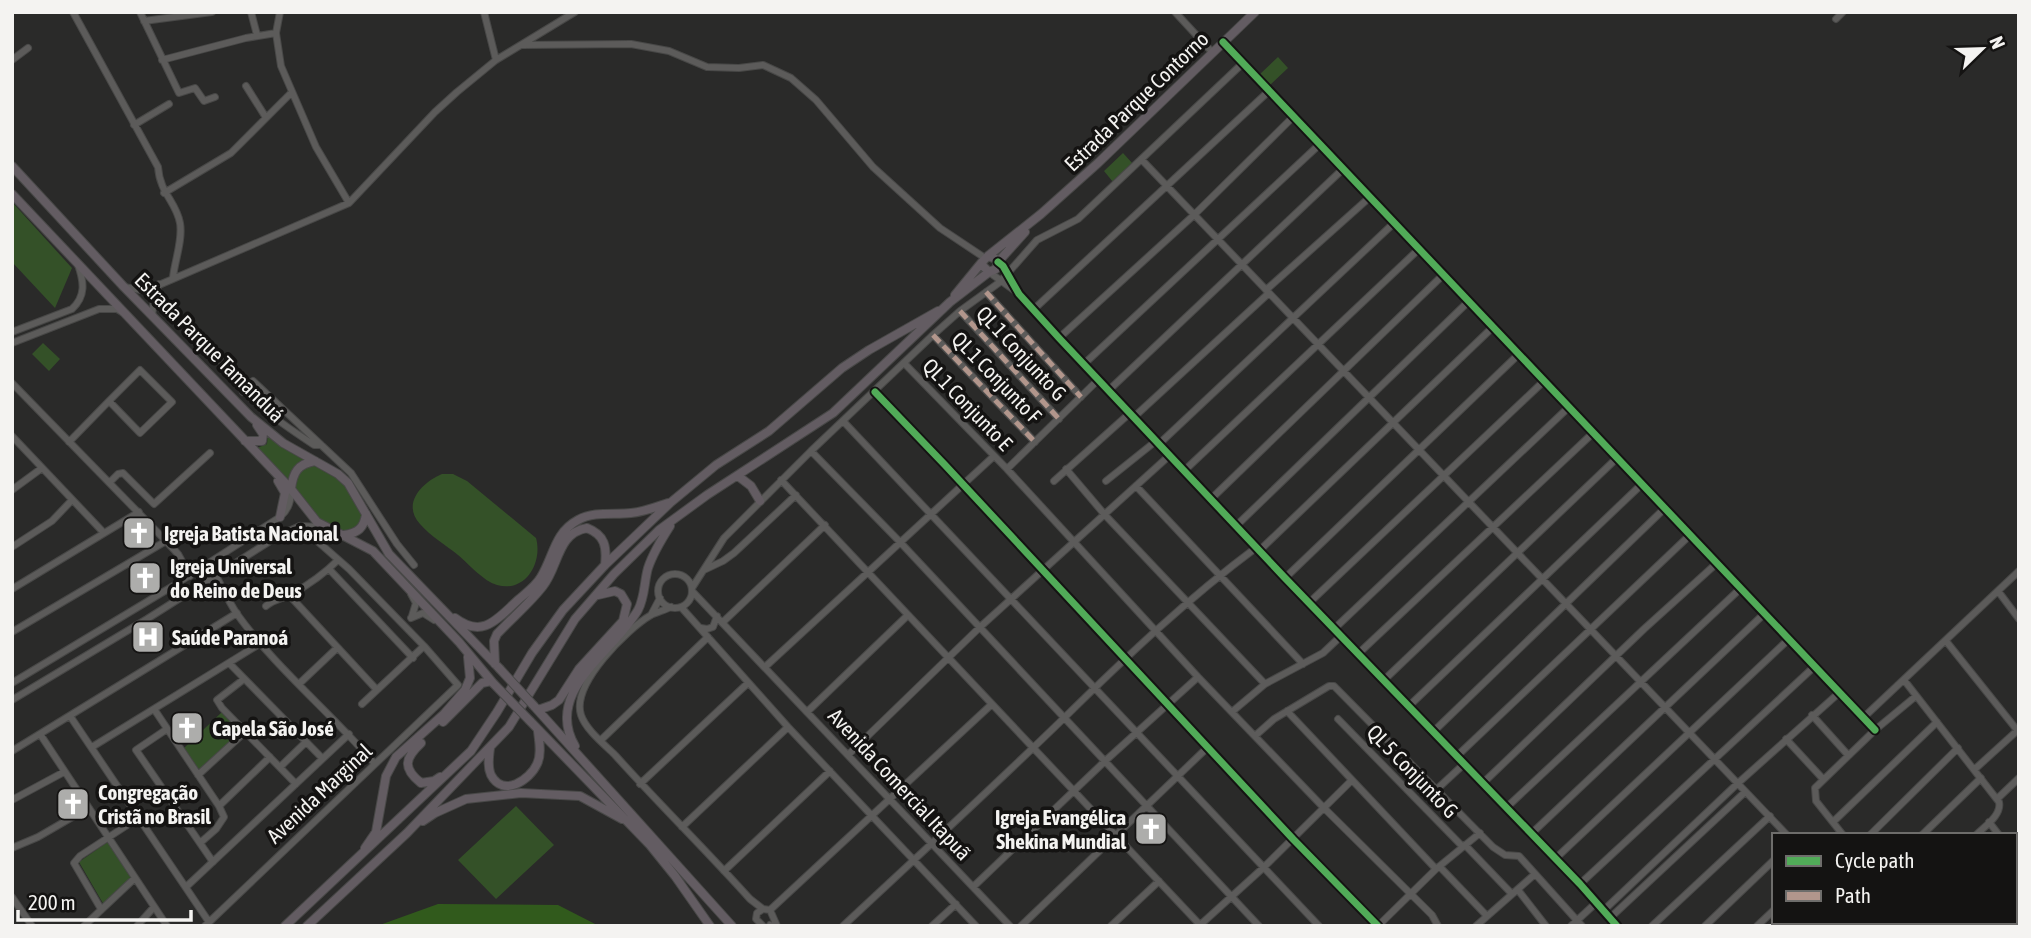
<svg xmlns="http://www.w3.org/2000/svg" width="2031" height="938" font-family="'Asap Condensed',sans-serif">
  <rect width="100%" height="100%" fill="#2a2a29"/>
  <path fill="#345128" d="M1278 57 1288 68 1270 85 1260 74Z
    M1123 153 1133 164 1113 182 1104 171Z
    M12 202 72 268 55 308 12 262Z
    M43 343 60 359 49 371 32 354Z
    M268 434 307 461 289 483 257 448 267 444Z
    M316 464C336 476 356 490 361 515 366 537 336 534 325 526 313 517 303 501 293 489L294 478 303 467Z
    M442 474H453L467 481 536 538C543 563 525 593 497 585 483 581 469 564 458 555 446 545 430 536 420 524 401 503 423 482 442 474Z
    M222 712 241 732 200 771 184 748Z
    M516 806 554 845 496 899 458 860Z
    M109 841 135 879 104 905 79 862Z"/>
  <path fill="#315a1c" d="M438 904 558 905 599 926H377Z"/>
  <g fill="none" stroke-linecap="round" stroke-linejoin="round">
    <defs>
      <path id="minor" d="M73 12 158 167C160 194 176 201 180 223 183 239 175 260 173 277
        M140 12 179 93 195 88 204 101 215 97
        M251 12 257 35
        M280 12 276 33 281 66 316 147 349 203
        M484 12 496 60
        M1175 12 1212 52
        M1836 19 1843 12
        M144 21 212 12
        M1223 42 1875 730
        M522 45 631 44 669 51 707 67 739 68 763 65 791 78 816 100 873 167 940 228 985 258
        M12 60 28 48
        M162 60 246 38 276 33
        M246 86 265 116
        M134 125 169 104
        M1142 160 1787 835
        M164 193 231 153 292 92
        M998 262 1003 266 1019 294 1059 338 1285 578 1580 884 1617 926
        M989 272 1018 293
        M124 287 141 290 152 288 349 203 435 112 457 92 496 60 575 12
        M1266 290 1370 197
        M986 292 1081 397
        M1033 310 1269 91
        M960 311 1059 419
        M152 316 154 299 159 284
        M12 332 72 309C86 296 84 282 78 265
        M933 335 1035 442
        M1059 338 1194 215 1293 117
        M12 343 99 309H117L122 312
        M214 349C236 393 273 418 314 445H321
        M904 363 1007 469 1198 677 1323 807 1432 915 1438 926
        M1084 364 1320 144
        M140 370 172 402 140 433 109 401Z
        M12 383 166 541 178 554 190 576
        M1109 390 1343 169
        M243 392 253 381 351 473 397 544 414 565
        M875 392C1045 568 1206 752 1379 925
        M1134 417 1269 293
        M843 421 1319 926
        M12 436 104 533
        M69 442 109 401
        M1159 444 1394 223
        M811 451 900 542 1259 926
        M1007 469 1099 379
        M1066 469 1105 515 1265 684
        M1185 470 1419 249
        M781 480 1201 926
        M1054 481 1130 413
        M1106 481 1156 441
        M110 482 118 474 123 473 154 504 210 453
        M1136 486 1303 664
        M12 490 42 468
        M1211 499 1443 275
        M1237 525 1469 301
        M12 547 52 521 72 500
        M1260 550 1493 327
        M329 569 413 658
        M704 570 723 561 734 553 796 495
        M658 591a17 17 0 1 1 34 0a17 17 0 1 1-34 0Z
        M216 576C223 589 229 602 237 614 275 667 331 713 374 763
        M1285 578 1519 354
        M692 588 724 538 811 451 933 335 960 311 1000 282 1037 240 1078 219 1243 63
        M12 589 139 512
        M692 591 1010 926
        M1998 591 2019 619
        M411 594 416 603 412 616
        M289 595 377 690
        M1310 602 1544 381
        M266 606C274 599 282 599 292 594 308 585 325 573 338 560
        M671 607C665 610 657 612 651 615 627 629 571 684 581 715 586 730 604 744 615 755 659 804 706 850 750 899L763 909
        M681 607 788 727 976 926
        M651 615 660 598
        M411 618 423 613 434 620
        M723 622 825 525
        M701 628 707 629 713 627 717 616
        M1335 628 1569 407
        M12 632 166 541
        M1946 641 2017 730
        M1359 653 1593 433
        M230 664 322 758
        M765 667 994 456
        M244 679 217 700 222 708 296 784
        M1384 680 1617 458
        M1904 680 1999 802C2002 815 1985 826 1976 835
        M12 683 173 586 280 517C289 509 291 501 291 489
        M300 683 337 648
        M12 700 147 619 278 536 300 526 322 527
        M362 704 424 646
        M1409 706 1642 484
        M154 709 219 806 224 817 216 829 200 843
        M1233 711 1265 684 1323 653 1342 635
        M1287 711 1436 869
        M807 712 908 615
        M1812 715 1848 755
        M70 716 209 922
        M1864 717 2019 571
        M1338 719 1463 847
        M167 729 136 750 213 862
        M1433 732 1665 508
        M40 734 167 926
        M1256 735 1274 719 1329 686H1334L1493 847 1505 855 1519 856 1582 926
        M1786 739 1823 779
        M601 740 708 637
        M92 747 261 643
        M12 751 237 613
        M848 755 979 628 1170 455
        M1457 756 1690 535
        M280 767 306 742
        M1975 769 2019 729
        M198 775 245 732
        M1483 783 1644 629 1717 563
        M640 784 748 683
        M1436 790 1464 764
        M1997 799 2019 778
        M12 800 64 772
        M219 806 270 757
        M1507 807 1741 588
        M1833 822 1937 722
        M1989 822 1999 835
        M682 827 788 727
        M1531 834 1765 613
        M1843 835 1816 801 1815 788 1875 730 1916 696
        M1870 835 1958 748
        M1922 835 1981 778
        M1465 845 1512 894
        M12 848 38 837 88 808
        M2015 856 2019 860
        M1555 859 1789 639
        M1440 867 1487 916
        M724 871 830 771
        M1580 884 1815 666
        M186 887 349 734
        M973 887 1104 762 1198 677
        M1518 890 1546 926
        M12 897 32 926
        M101 909 74 863 80 856 138 818
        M770 910 992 704
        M1604 910 1737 784 1840 692
        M1611 917 1745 792
        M1856 922 1858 926
        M1911 922 1913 926
        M770 925 772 926
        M84 926 135 878
        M137 926 154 907
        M205 926 458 685 424 646 349 569 300 526
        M763 926 756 919 757 913 763 909 770 910 777 926
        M843 926C917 857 991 789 1063 719 1125 658 1187 599 1257 547
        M932 926 956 904
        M1021 926 1208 747
        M1111 926 1159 881
        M1199 926 1263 868 1352 780
        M1378 926 1436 869 1480 833
        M1476 926 1535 874
        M1571 926 1597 902
        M1652 926 1770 816
        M1705 926 1774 860
        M1757 926 1774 910
        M1808 926 1812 922"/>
      <path id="major" d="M12 166 124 287 251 417 283 443 338 474 348 483 389 554 499 668
        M12 194 291 489 317 522 373 551 459 642 493 683
        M988 256 996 259 998 262 996 269 989 272 983 266 982 262 988 256 1041 214 1098 163 1255 12
        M998 262 1025 232
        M955 295 982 262
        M245 441H262L263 434 257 425
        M738 476 751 486 760 501
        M278 481 285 493 280 517
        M291 489C293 472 298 464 315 461
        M344 535C358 533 364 528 366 514
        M455 618C483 639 497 619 518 600 526 593 536 586 541 577 554 556 554 533 578 520 594 511 614 515 631 513 644 512 656 507 668 503
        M495 664 494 641 497 634C512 618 530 603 543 586 559 566 557 533 587 528 605 535 607 547 605 565
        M534 706 732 926
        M538 710 552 705 559 700 579 669 623 621 627 604 621 594 615 591 598 595
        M530 721 650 845 675 876 710 926
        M443 722 482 683 491 681
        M421 743C405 758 402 768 421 783L434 781 440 777
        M575 746C543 691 614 652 638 610 645 597 644 582 648 568 653 553 661 540 670 526
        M490 748C489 757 487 766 491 775 503 798 530 780 537 764 542 754 539 741 538 731
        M423 821 435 813 466 799 521 793 580 796 622 819
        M365 848 376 832 386 776 396 757 444 714 465 690 470 678 468 657
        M285 926 471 751 497 712 532 653 563 610 605 565 670 503 716 465 769 431 842 368 869 350 938 311
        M307 926 407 833 509 727 575 619 614 574 659 530 707 495 833 413 950 302 989 272"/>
    </defs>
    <use href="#minor" stroke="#484847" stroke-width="8"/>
    <use href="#major" stroke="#484847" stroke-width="10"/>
    <use href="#minor" stroke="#5c5b5a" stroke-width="6"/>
    <use href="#major" stroke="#635c62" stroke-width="8"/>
    <defs>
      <path id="major-bridge" d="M499 668 534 706
        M493 683 530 721"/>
    </defs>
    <use href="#major-bridge" stroke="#484847" stroke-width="10" stroke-linecap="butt"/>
    <use href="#major-bridge" stroke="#635c62" stroke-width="8"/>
    <path stroke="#b2968c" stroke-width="5" stroke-dasharray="10 5" stroke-linecap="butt" d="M986 292 1081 397
      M960 311 1059 419
      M933 335 1035 442"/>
    <defs>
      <path id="cycleway" d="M1223 42 1875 730
        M998 262 1003 266 1019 294 1059 338 1285 578 1580 884 1617 926
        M875 392 945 465 1293 839 1378 926"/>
    </defs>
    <use href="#cycleway" stroke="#141312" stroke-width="11"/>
    <use href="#cycleway" stroke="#51ab58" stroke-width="7"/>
  </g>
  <defs>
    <symbol id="church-square" viewBox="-11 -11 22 22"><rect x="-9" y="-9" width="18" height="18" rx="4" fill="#adadab" stroke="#141312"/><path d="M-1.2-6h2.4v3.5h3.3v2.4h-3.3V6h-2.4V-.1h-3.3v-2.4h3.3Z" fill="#fff"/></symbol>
    <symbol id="hospital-square" viewBox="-11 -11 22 22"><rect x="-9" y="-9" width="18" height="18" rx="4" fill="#adadab" stroke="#141312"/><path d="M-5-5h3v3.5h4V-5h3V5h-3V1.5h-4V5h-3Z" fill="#fff"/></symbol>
  </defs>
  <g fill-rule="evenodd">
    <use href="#church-square" x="120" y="514" width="38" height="38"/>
    <use href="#church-square" x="126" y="559" width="38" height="38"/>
    <use href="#hospital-square" x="129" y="618" width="38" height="38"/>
    <use href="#church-square" x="168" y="709" width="38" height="38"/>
    <use href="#church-square" x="54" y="785" width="38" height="38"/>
    <use href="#church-square" x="1132" y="810" width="38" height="38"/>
  </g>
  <g text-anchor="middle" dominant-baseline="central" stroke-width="7" stroke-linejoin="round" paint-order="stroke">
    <g font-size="21" fill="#f4f3f1" stroke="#141312">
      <text transform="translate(1136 101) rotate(-44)">Estrada Parque Contorno</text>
      <text transform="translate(210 347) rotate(45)">Estrada Parque Tamanduá</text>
      <text transform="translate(1022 353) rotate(47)">QL 1 Conjunto G</text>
      <text transform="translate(997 377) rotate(46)">QL 1 Conjunto F</text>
      <text transform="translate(968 404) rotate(46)">QL 1 Conjunto E</text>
      <text transform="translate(1413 771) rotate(46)">QL 5 Conjunto G</text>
      <text transform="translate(900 784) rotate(47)">Avenida Comercial Itapuã</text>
      <text transform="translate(319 793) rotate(-43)">Avenida Marginal</text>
    </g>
    <g font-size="21" font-weight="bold" fill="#f4f3f1" stroke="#141312" text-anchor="start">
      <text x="164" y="533">Igreja Batista Nacional</text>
      <text x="170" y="566">Igreja Universal<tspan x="170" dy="24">do Reino de Deus</tspan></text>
      <text x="172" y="637">Saúde Paranoá</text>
      <text x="212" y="728">Capela São José</text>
      <text x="98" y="792">Congregação<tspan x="98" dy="24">Cristã no Brasil</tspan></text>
      <text x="1126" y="817" text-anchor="end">Igreja Evangélica<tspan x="1126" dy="24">Shekina Mundial</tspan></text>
    </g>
  </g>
  <rect width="2031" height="938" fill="none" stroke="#f4f3f1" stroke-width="28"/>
  <rect x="1772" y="833" width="245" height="91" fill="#141312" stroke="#6e6d6b" stroke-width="2"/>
  <rect x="1786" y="856" width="35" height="10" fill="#51ab58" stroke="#6e6d6b" stroke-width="2"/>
  <text x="1835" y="868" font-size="21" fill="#f4f3f1">Cycle path</text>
  <rect x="1786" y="891" width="35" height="10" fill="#b2968c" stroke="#6e6d6b" stroke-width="2"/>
  <text x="1835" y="903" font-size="21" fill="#f4f3f1">Path</text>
  <g transform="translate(1982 49) rotate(67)" stroke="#141312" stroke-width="5" paint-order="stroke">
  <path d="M0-5L12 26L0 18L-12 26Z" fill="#f4f3f1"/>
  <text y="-10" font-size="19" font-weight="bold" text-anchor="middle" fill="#f4f3f1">N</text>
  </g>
  <path d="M18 910v10h173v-10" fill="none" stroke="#f4f3f1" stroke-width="3.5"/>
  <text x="28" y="910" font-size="21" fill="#f4f3f1" stroke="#141312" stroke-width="5" paint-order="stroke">200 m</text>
</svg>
